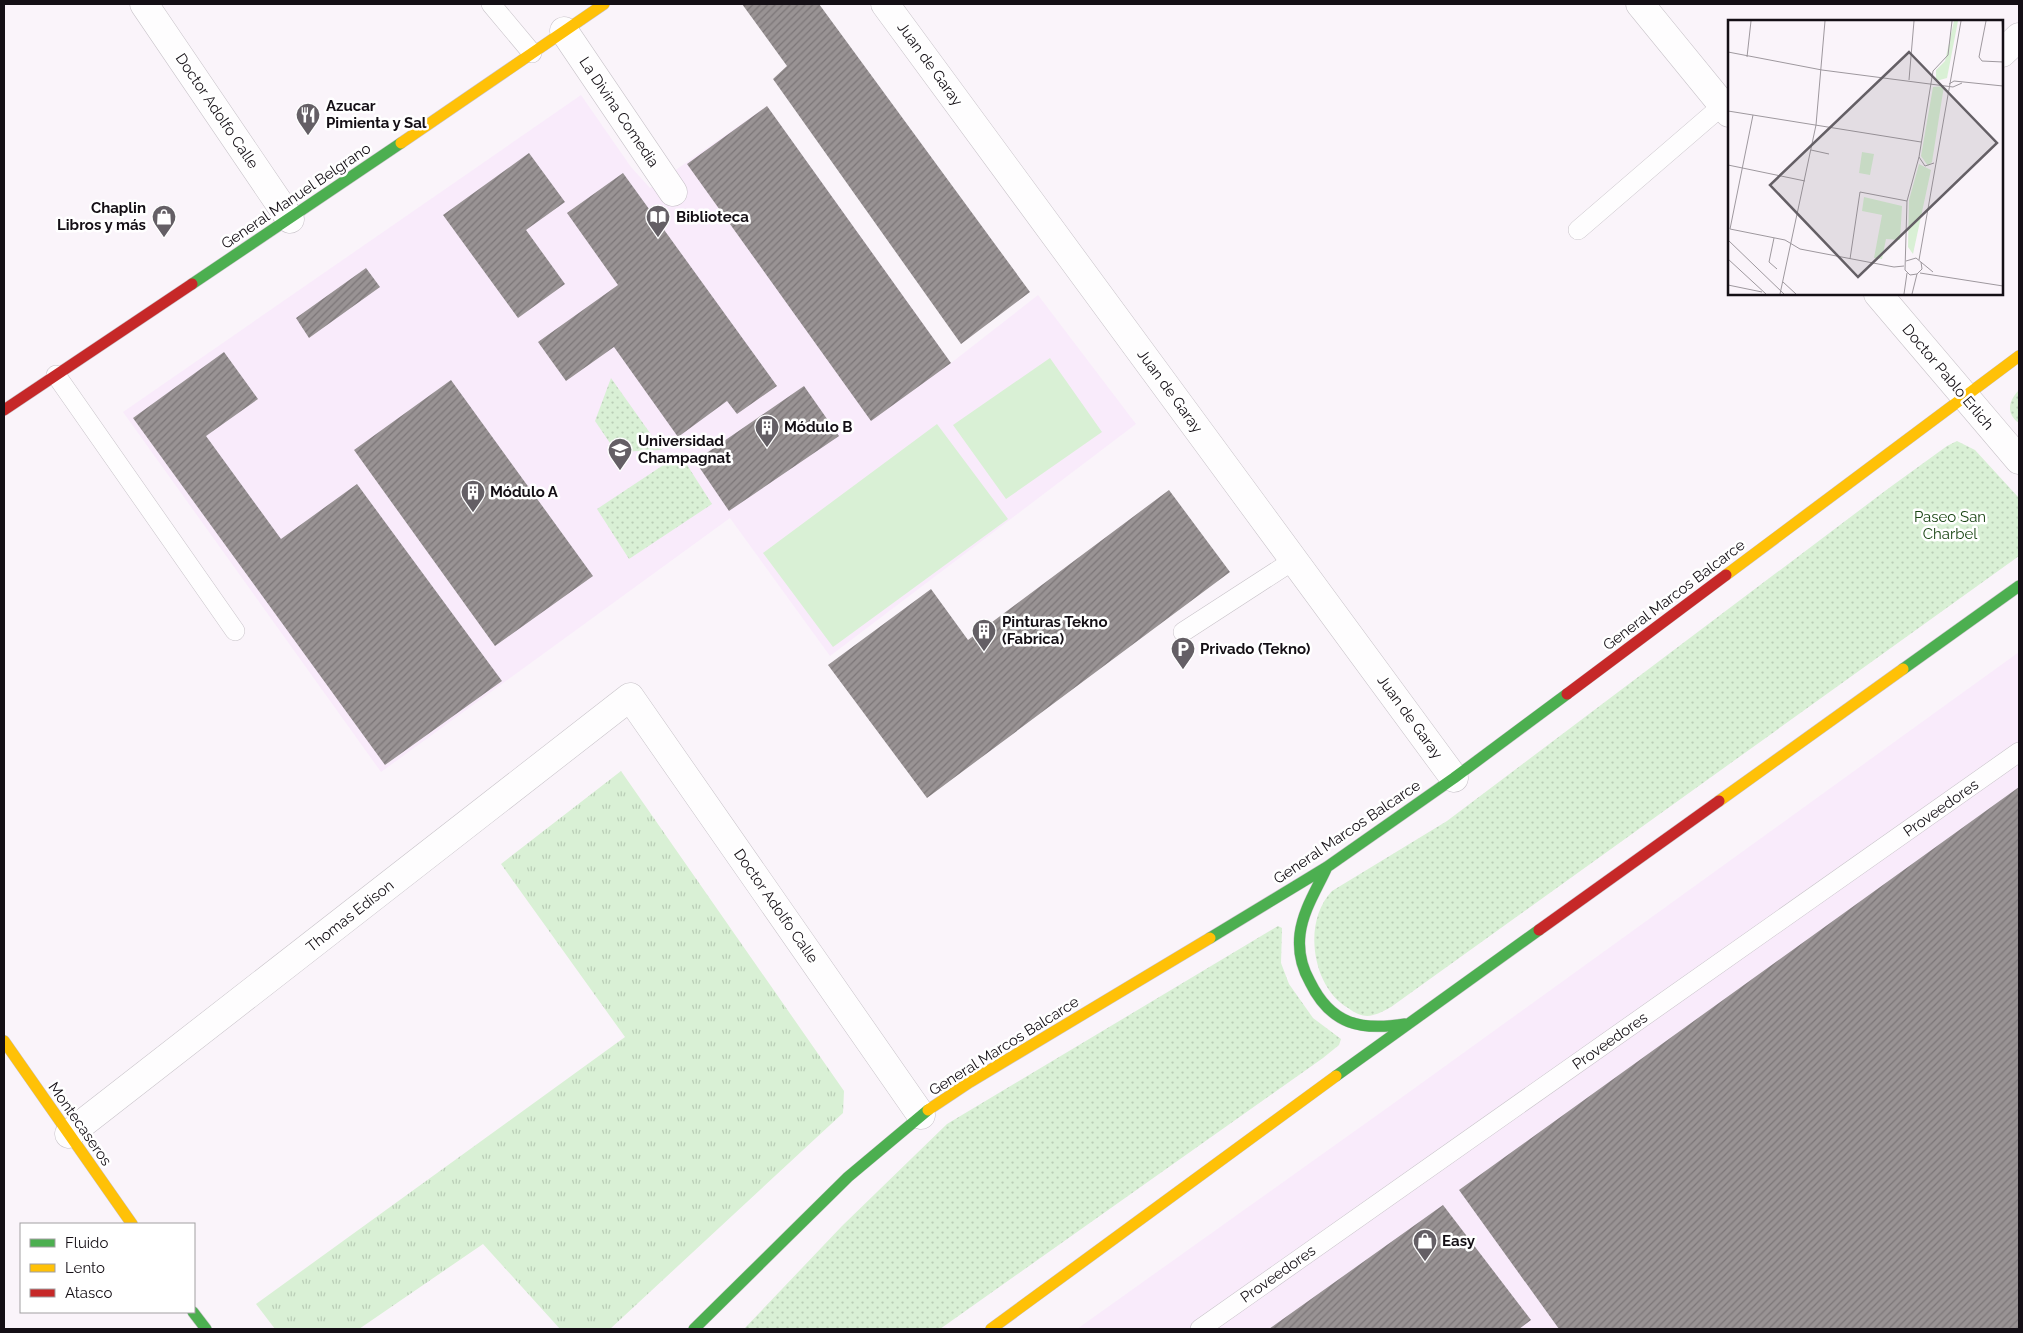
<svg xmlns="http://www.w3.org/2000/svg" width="2023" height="1333" font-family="Raleway,sans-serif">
  <defs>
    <pattern id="grass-tufts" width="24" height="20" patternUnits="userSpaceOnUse" patternTransform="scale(1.25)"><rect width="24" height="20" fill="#d9f0d5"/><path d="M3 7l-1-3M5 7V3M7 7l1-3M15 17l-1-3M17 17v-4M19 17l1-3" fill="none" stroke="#b9cdb6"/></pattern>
    <pattern id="park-dots" width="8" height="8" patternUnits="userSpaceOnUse" patternTransform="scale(1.25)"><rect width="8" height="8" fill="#d9f0d5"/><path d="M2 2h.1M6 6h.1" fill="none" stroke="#b9cdb6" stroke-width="1.8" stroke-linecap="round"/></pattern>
    <pattern id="building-hatch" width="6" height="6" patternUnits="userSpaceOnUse" patternTransform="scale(1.25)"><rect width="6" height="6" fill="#999394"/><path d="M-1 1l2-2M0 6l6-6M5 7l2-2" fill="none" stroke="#7c7678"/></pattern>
  </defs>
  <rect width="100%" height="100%" fill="#faf4fa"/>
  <path fill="#f9ebfb" d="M581 95 631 167 650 188 767 106 951 363 1038 295 1136 424 830 656 730 518 381 772 123 412Z
    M2019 652V1329H1077L1394 1103Z"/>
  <path fill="url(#grass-tufts)" d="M621 771 844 1091 843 1113 610 1329H560L483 1244 359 1329H275L256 1304 625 1037 501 864Z"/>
  <path fill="url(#park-dots)" d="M611 378 662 450 616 452 595 421Z
    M2019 390V423C2006 414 2008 401 2019 390Z
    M1957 441 1975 450 2019 498V556L1391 1007C1385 1010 1379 1014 1373 1015 1364 1018 1355 1013 1348 1008 1312 987 1302 922 1332 891L1447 821 1889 488 1947 446Z
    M680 454 712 504 629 559 597 509Z
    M1278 926 1282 928 1281 963 1289 984 1313 1018 1341 1039 1339 1045 1323 1058 940 1329H744L842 1226 947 1124Z"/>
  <path fill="#d9f0d5" d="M1050 358 1102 432 1006 499 953 425Z
    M937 424 1008 519 833 647 763 553Z"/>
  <path fill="url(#building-hatch)" d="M742 4H819L1030 292 961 344 773 79 787 66Z
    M767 106 951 363 871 421 687 164Z
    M529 153 565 202 526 230 565 284 518 318 443 215Z
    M623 173 777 386 737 414 727 401 678 437 614 347 566 381 538 342 618 285 567 213Z
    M366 268 380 287 309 338 296 318Z
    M224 352 258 399 206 436 281 539 357 484 502 681 385 765 133 418Z
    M451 380 593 576 495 646 354 450Z
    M804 386 839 436 729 511 695 461Z
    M1169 490 1230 572 927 798 828 665 931 589 968 640Z
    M2019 787V1329H1559L1459 1190Z
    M1443 1205 1531 1320 1519 1329H1269Z"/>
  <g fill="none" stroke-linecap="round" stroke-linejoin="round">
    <defs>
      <path id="lane" d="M491 4 532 53
        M1578 230 1723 105
        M56 375 235 631
        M1183 632 1294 560
        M1200 1329 2019 752"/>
      <path id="street" d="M144 4 290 219
        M885 4 1454 778
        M1640 4 1729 113
        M564 31 673 192
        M2002 53 2019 37
        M1878 294 2019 460
        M69 1134 630 697 921 1115"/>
      <path id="fast" d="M192 284 401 143
        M1903 669 2019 586
        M1327 867C1317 889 1303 910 1300 934 1298 951 1302 968 1310 982 1331 1025 1361 1031 1405 1024
        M1210 938 1327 867 1454 778 1567 694
        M1336 1076 1539 930
        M193 1312 206 1329
        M694 1329 848 1177 928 1110"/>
      <path id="slow" d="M401 143 604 4
        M1726 575 2019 356
        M1719 801 1903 669
        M4 1041 132 1224
        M928 1110 970 1082 1210 938
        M991 1329 1336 1076"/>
      <path id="jam" d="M4 410 192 284
        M1567 694 1726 575
        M1539 930 1719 801"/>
    </defs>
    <use href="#lane" stroke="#c8c3c9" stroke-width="20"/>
    <use href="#street" stroke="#c8c3c9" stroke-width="29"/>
    <use href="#fast" stroke="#c8c3c9" stroke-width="12"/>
    <use href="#slow" stroke="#c8c3c9" stroke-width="12"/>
    <use href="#jam" stroke="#c8c3c9" stroke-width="12"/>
    <use href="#lane" stroke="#fefdfe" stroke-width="19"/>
    <use href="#street" stroke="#fefdfe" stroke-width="28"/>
    <use href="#fast" stroke="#4caf50" stroke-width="11"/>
    <use href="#slow" stroke="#ffc107" stroke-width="11"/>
    <use href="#jam" stroke="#c62828" stroke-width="11"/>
  </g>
  <defs>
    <symbol id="restaurant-pin" viewBox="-11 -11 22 30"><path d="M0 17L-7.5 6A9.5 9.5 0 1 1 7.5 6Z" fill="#645f65" stroke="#fff"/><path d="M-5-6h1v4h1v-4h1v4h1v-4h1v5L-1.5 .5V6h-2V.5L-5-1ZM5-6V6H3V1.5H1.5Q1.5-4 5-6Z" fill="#fff"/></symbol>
    <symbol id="shop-pin" viewBox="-11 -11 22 30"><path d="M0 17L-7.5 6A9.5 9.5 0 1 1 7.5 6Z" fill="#645f65" stroke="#fff"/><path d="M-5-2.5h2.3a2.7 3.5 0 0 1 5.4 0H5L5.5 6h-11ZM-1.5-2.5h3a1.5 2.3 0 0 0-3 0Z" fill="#fff"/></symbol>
    <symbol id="library-pin" viewBox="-11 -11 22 30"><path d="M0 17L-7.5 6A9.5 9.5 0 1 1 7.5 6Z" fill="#645f65" stroke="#fff"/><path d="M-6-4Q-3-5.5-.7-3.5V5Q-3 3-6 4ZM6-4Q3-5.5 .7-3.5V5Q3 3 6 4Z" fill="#fff"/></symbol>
    <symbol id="building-pin" viewBox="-11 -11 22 30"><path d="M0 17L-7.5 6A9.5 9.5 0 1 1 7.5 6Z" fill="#645f65" stroke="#fff"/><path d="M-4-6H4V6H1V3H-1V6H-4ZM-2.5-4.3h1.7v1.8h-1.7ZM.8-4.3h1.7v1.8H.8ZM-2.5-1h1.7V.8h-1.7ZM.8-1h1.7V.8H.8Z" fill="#fff"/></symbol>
    <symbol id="university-pin" viewBox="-11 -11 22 30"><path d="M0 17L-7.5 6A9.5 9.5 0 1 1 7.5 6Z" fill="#645f65" stroke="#fff"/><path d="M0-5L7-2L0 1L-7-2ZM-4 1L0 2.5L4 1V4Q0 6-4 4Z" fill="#fff"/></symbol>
    <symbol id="parking-pin" viewBox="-11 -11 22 30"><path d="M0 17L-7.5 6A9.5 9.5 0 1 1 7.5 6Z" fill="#645f65" stroke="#fff"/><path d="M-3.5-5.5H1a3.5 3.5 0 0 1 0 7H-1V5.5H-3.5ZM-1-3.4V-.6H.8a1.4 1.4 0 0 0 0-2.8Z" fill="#fff"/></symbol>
  </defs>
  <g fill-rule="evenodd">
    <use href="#restaurant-pin" x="294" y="101" width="28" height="38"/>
    <use href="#shop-pin" x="150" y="203" width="28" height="38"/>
    <use href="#library-pin" x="644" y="203" width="28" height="38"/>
    <use href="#building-pin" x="753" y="413" width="28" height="38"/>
    <use href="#university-pin" x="606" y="436" width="28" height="38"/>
    <use href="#building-pin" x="459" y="478" width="28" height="38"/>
    <use href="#building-pin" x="970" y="617" width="28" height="38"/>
    <use href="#parking-pin" x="1169" y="635" width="28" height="38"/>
    <use href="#shop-pin" x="1411" y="1227" width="28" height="38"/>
  </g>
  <g text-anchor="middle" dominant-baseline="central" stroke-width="5" stroke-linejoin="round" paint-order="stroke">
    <g font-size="15" fill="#140f15" stroke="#fff">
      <text transform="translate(930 64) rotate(54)">Juan de Garay</text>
      <text transform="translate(217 111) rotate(56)">Doctor Adolfo Calle</text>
      <text transform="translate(619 112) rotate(56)">La Divina Comedia</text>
      <text transform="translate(296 196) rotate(-34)">General Manuel Belgrano</text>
      <text transform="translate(1948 377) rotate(50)">Doctor Pablo Erlich</text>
      <text transform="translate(1170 391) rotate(54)">Juan de Garay</text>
      <text transform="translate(1674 595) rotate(-37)">General Marcos Balcarce</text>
      <text transform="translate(1410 717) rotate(54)">Juan de Garay</text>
      <text transform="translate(1941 808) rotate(-35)">Proveedores</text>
      <text transform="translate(1347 832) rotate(-34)">General Marcos Balcarce</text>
      <text transform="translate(776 906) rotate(55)">Doctor Adolfo Calle</text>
      <text transform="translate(350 916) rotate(-38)">Thomas Edison</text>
      <text transform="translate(1610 1041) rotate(-35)">Proveedores</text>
      <text transform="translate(1004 1046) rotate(-32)">General Marcos Balcarce</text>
      <text transform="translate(80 1124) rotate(55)">Montecaseros</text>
      <text transform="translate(1278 1274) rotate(-35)">Proveedores</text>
    </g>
    <g font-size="15" font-weight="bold" fill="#140f15" stroke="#fff" text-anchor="start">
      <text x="326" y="106">Azucar<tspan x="326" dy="17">Pimienta y Sal</tspan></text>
      <text x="146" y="208" text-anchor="end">Chaplin<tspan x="146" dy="17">Libros y más</tspan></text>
      <text x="676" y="217">Biblioteca</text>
      <text x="784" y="427">Módulo B</text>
      <text x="638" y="441">Universidad<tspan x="638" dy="17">Champagnat</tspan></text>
      <text x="490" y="492">Módulo A</text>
      <text x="1002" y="622">Pinturas Tekno<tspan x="1002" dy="17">(Fabrica)</tspan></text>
      <text x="1200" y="649">Privado (Tekno)</text>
      <text x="1442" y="1241">Easy</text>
    </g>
    <g font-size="15" fill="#1a4514" stroke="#fff">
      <text x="1950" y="517">Paseo San<tspan x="1950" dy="17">Charbel</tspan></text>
    </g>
  </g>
  <g transform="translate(1728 20)">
    <rect width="275" height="275" fill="#faf4fa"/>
    <path d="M136 177 174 186 172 220 158 219 154 239 146 238 154 195 134 191Z" fill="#d9f0d5"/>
    <path d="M226 1H230L219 58 208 61V50L217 41ZM216 66 204 142 200 146 193 136 205 67ZM191 144 203 150 185 234 180 227 181 180Z" fill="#d9f0d5"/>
    <path d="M134 132 146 134 142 155 131 153Z" fill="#d9f0d5"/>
    <path fill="none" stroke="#9e989e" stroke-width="1" d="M258 1 251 37 254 41 275 42M274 1 275 17M0 32 94 50 225 67 234 63M19 37 23 1M181 60 186 1M221 64 226 61 275 66M0 91 193 122M25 95 2 209 57 220 72 229 166 247 176 246M83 130 101 134M191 137 197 146 206 143M0 145 77 161M46 218 41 242 49 249M0 220 56 274M0 239 38 274M122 239 132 172 179 181M191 240 233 1M178 241 188 238 205 252M193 242 194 249 189 254 182 255 177 250 179 181 191 137 205 51 220 35 224 1M192 253 275 266M55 262 68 274M0 265 34 272M52 274 88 105 97 1M176 274 179 253M184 274 189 254"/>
    <path fill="#645f65" fill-opacity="0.15" stroke="#645f65" stroke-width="2.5" d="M181 32 269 123 130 257 42 165Z"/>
    <rect width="275" height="275" fill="none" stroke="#140f15" stroke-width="2.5"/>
  </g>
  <rect width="2023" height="1333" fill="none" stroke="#140f15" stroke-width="10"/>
  <rect x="20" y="1223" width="175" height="90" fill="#ffffff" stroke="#a19fa1"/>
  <rect x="30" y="1239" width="25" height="8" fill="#4caf50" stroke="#a19fa1"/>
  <text x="65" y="1248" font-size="15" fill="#140f15">Fluido</text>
  <rect x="30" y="1264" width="25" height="8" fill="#ffc107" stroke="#a19fa1"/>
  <text x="65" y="1273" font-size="15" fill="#140f15">Lento</text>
  <rect x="30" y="1289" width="25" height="8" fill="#c62828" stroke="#a19fa1"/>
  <text x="65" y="1298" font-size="15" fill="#140f15">Atasco</text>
</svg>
